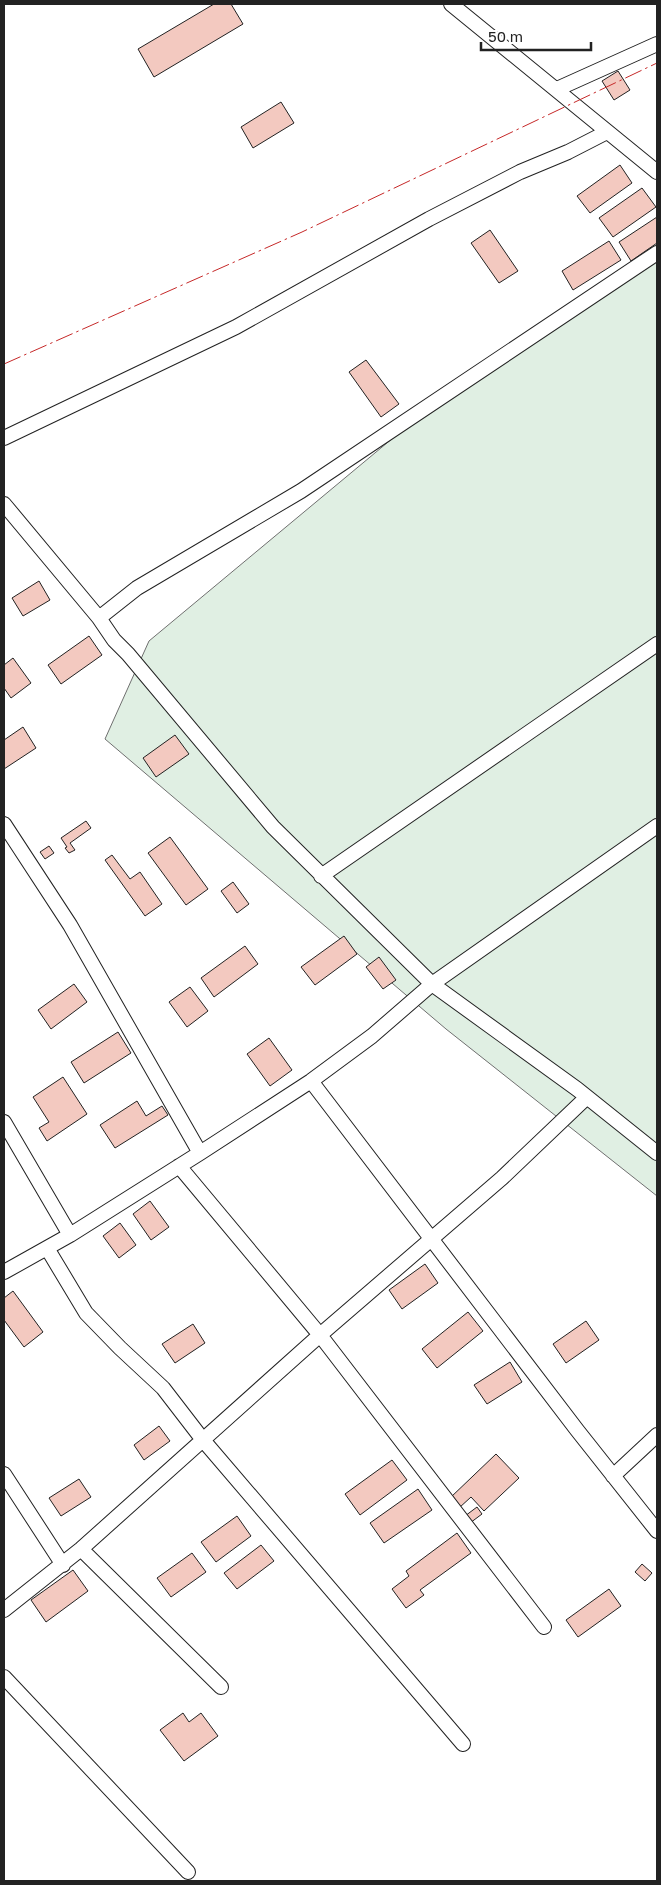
<svg xmlns="http://www.w3.org/2000/svg" width="661" height="1885" font-family="'Golos Text',sans-serif">
  <rect width="100%" height="100%" fill="#fff"/>
  <path fill="#e0efe3" stroke="#6f6f6f" d="M657 246V1196L446 1029 105 739 149 641 453 388Z"/>
  <path fill="#f3c9c0" stroke="#222" d="M214 4H231L243 24 154 77 138 49Z
    M618 71 630 90 614 100 602 81Z
    M281 102 294 123 253 148 241 127Z
    M620 165 632 183 590 213 577 196Z
    M642 188 656 207 613 237 599 218Z
    M657 217V243L631 261 619 242Z
    M490 230 518 271 499 283 471 243Z
    M609 241 621 260 573 290 562 271Z
    M366 360 399 404 381 417 349 372Z
    M39 581 50 600 23 616 12 598Z
    M89 636 102 655 61 684 48 665Z
    M13 658 31 683 11 698 4 688V665Z
    M23 727 36 748 4 769V740Z
    M175 735 189 754 156 777 143 758Z
    M86 821 91 828 70 843 75 850 69 853 65 848 67 847 61 838Z
    M170 837 208 889 186 905 148 853Z
    M49 846 54 853 45 859 40 852Z
    M112 855 130 879 140 872 162 904 145 916 105 860Z
    M233 882 249 904 237 913 221 891Z
    M344 936 357 954 315 985 301 967Z
    M245 946 258 964 214 997 201 978Z
    M379 957 396 980 383 989 366 967Z
    M74 984 87 1002 51 1029 38 1010Z
    M190 987 208 1011 187 1027 169 1002Z
    M118 1032 131 1053 84 1083 71 1062Z
    M269 1038 292 1070 270 1086 247 1054Z
    M63 1077 87 1114 47 1141 39 1128 49 1122 33 1097Z
    M137 1101 146 1116 162 1106 168 1115 115 1148 100 1125Z
    M150 1201 169 1227 151 1240 133 1214Z
    M120 1223 136 1245 119 1258 103 1236Z
    M425 1264 438 1283 402 1309 389 1290Z
    M13 1291 43 1332 24 1347 4 1320V1298Z
    M468 1312 483 1331 437 1368 422 1349Z
    M586 1321 599 1340 566 1363 553 1344Z
    M193 1324 205 1343 175 1363 162 1344Z
    M510 1362 522 1382 487 1404 474 1385Z
    M159 1426 170 1441 144 1460 134 1445Z
    M496 1454 519 1478 484 1511 471 1497 459 1508 450 1498Z
    M392 1460 407 1480 360 1515 345 1494Z
    M79 1479 91 1497 61 1516 49 1498Z
    M418 1489 432 1510 384 1543 370 1523Z
    M477 1507 482 1514 470 1523 465 1516Z
    M237 1516 251 1536 216 1562 201 1542Z
    M457 1533 471 1553 420 1590 424 1595 406 1608 392 1589 409 1576 406 1571Z
    M261 1545 274 1561 237 1589 224 1573Z
    M192 1553 206 1572 171 1597 157 1578Z
    M642 1564 652 1573 645 1581 635 1572Z
    M73 1570 88 1591 46 1622 31 1600Z
    M609 1589 621 1606 578 1637 566 1620Z
    M183 1713 189 1722 201 1713 218 1736 184 1761 160 1730Z"/>
  <g fill="none" stroke-linecap="round" stroke-linejoin="round">
    <defs>
      <path id="minor" d="M451 4 657 172
        M557 89 657 44
        M657 253 301 491 137 588 99 618 114 640 128 654 273 827 432 984 577 1089 657 1153
        M4 438 236 327 429 219 520 172 568 152 607 132
        M4 504 99 618
        M4 824 70 925 200 1153
        M321 876 657 644
        M311 1081 577 1430 657 1531
        M4 1122 70 1235
        M179 1166 320 1335 544 1627
        M47 1248 86 1313 120 1348 163 1388 203 1440 463 1744
        M4 1272 70 1235 200 1153 311 1081 372 1036 432 984 657 826
        M4 1474 63 1565
        M613 1476 657 1435
        M81 1549 221 1687
        M4 1610 81 1549 320 1335 502 1178 587 1097
        M4 1677 188 1872"/>
    </defs>
    <use href="#minor" stroke="#222" stroke-width="16"/>
    <use href="#minor" stroke="#fff" stroke-width="14"/>
    <path stroke="#c62828" stroke-width="1" stroke-dasharray="18 4 2.5 4" stroke-linecap="butt" d="M4 364 302 232 657 63"/>
  </g>
  <rect width="661" height="1885" fill="none" stroke="#222222" stroke-width="10"/>
  <path d="M481 42v8h110v-8" fill="none" stroke="#222222" stroke-width="2.5"/>
  <text x="488" y="42" font-size="15" fill="#222222" stroke="#ffffff" stroke-width="4" paint-order="stroke">50 m</text>
</svg>
